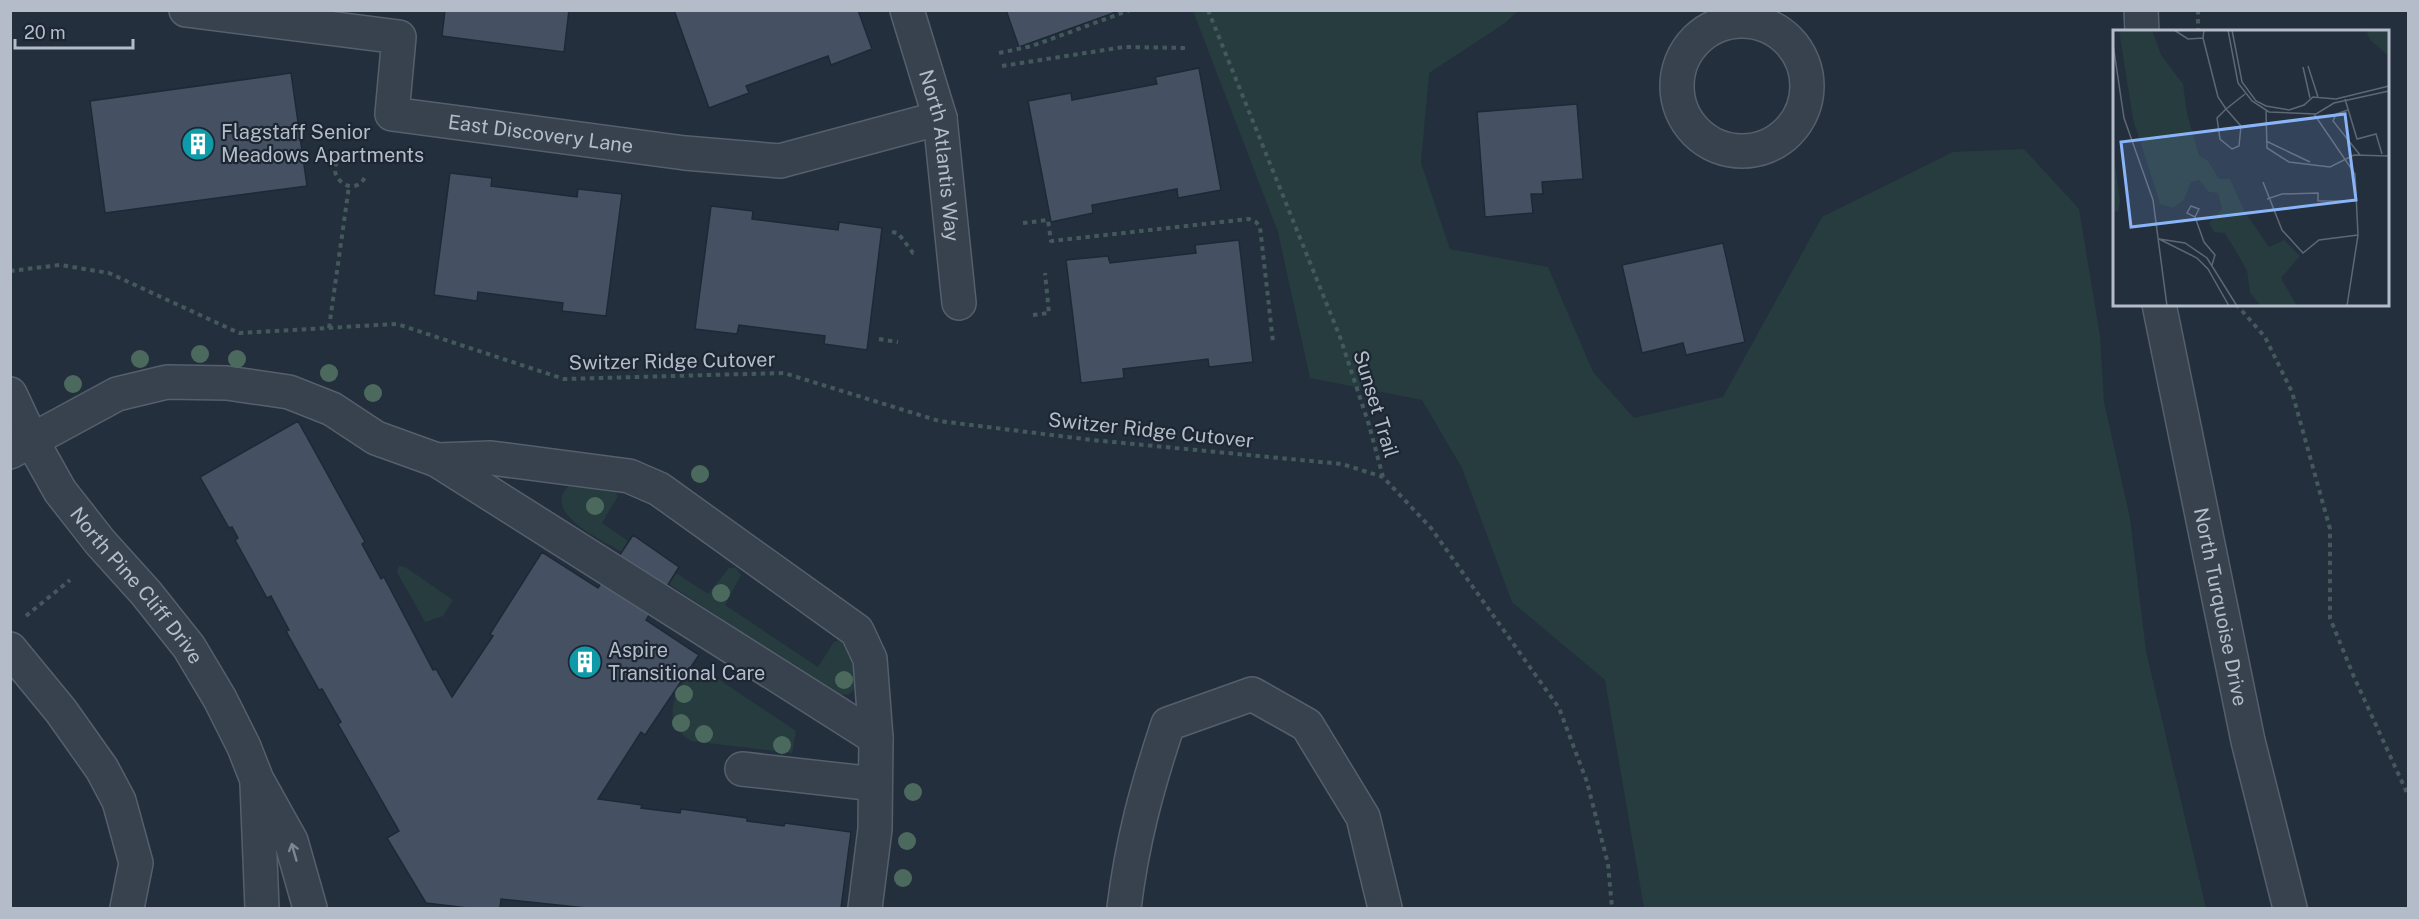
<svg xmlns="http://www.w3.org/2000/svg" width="2419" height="919" font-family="'Public Sans',sans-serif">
  <rect width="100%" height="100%" fill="#242f3e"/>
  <path fill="#263c3f" d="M1193 11H1518L1505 23 1429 73 1421 163 1450 249 1548 267 1593 372 1634 418 1723 397 1822 217 1953 152 2024 149 2079 209 2100 336 2104 402 2130 518 2146 651 2206 908H1644L1605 680 1512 602 1462 468 1422 400 1310 378 1278 232Z
    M570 485 616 493 618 496 602 523 628 541 622 552C602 540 539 512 570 485Z
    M399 566 405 567 453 600 443 616 425 622 397 572Z
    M729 568H736L741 575 725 605 818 667 834 642 839 640C860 653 868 712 829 690L669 584 676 573 708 594Z
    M688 674H692L707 683 712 675 796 731 792 753 691 741C662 722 672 698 688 674Z"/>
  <path fill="#455162" stroke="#1f2835" stroke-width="1.5" d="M445 10H569L564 52 442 36Z
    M674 10H858L872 49 831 65 828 56 746 86 749 93 709 108Z
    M1006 10H1122L1019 47Z
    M1199 68 1221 190 1178 198 1177 189 1092 205 1093 213 1051 222 1028 101 1071 93 1072 100 1157 84 1155 77Z
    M291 73 307 186 105 213 90 101Z
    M1577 104 1583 179 1542 182 1543 194H1531L1533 213 1485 217 1477 112Z
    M450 173 492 178 491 186 577 197 578 189 622 194 606 316 562 311 563 303 478 292 477 301 434 295Z
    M711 206 753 211 752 219 838 230 839 222 882 228 867 350 824 344 825 336 739 325 737 334 695 329Z
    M1239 240 1253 362 1209 367 1208 359 1123 369 1124 378 1081 383 1066 260 1108 256 1110 263 1196 253 1195 245Z
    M1723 243 1745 342 1686 355 1683 343 1642 353 1622 265Z
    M298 421 365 542 362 544 381 579 384 577 433 670 436 669 452 697 493 636 490 634 542 552 598 588 633 535 679 567 646 620 699 655 645 735 641 732 598 799 642 805 641 808 680 813 681 809 747 818V821L784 826 785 823 851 832 841 908H586L501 899 500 908H468L426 903 387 838 399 831 338 724 341 722 322 689 319 690 286 631 289 630 271 596 267 598 235 540 238 538 232 527 229 528 200 477Z"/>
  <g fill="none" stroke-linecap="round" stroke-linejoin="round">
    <defs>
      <g id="minor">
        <path id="s1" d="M186 10 399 37 392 114 685 153 780 161 940 118"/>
        <path id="s2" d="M907 10 940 118 959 303"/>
        <path d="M2141 10 2142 32"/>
        <circle cx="1742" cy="86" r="65"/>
        <path id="s3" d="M2159 304 2248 741 2290 908"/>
        <path id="s4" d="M10 394 32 441 60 491 100 542 146 593 189 647 220 699 244 747 257 780 291 841 310 908"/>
        <path d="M10 452 117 394 167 382 227 383 289 392 332 409 376 438 437 460 491 458 629 476 659 489 857 631 870 659 876 738 875 829 865 908"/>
        <path d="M437 460 876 738"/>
        <path d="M10 649 61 711 102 769 119 801 136 863 127 908"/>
        <path d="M742 769 875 784"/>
        <path d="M257 784 262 908"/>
        <path d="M1124 908C1132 842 1147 787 1168 724L1252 694 1307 725 1363 817 1385 908"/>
      </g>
    </defs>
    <use href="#minor" stroke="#565f6c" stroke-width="36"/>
    <path stroke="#44595c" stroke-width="4" stroke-dasharray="4.5 4.5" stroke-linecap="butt" d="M1208 10 1340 337 1369 425 1383 477 1431 528 1559 708 1587 782 1608 864 1612 908
      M2198 10V32
      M999 53 1032 46 1130 10
      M1002 66 1124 47 1188 48
      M352 153C312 164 353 206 366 175
      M1023 223 1048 220 1051 241 1249 219 1256 222 1260 227 1273 342
      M892 232 898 233 913 253H917
      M10 271 60 265 109 273 239 333 397 324 564 379 784 373 939 421 1092 440 1342 464 1383 477
      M2236 304 2265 337 2292 392 2330 529V618L2354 677 2408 795
      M1033 315 1049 313 1045 273
      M329 328 349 186
      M879 339 898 342
      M26 616 70 580"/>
    <use href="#minor" stroke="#38414e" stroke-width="33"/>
  </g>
  <g fill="#4b6a5d">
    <circle cx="200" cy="354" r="9"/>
    <circle cx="140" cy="359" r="9"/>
    <circle cx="237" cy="359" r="9"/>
    <circle cx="329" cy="373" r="9"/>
    <circle cx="73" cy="384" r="9"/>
    <circle cx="373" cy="393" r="9"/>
    <circle cx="700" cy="474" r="9"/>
    <circle cx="595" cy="506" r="9"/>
    <circle cx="721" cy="593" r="9"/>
    <circle cx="844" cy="680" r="9"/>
    <circle cx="684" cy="694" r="9"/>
    <circle cx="681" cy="723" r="9"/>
    <circle cx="704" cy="734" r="9"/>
    <circle cx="782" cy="745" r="9"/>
    <circle cx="913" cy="792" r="9"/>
    <circle cx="907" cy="841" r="9"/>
    <circle cx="903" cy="878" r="9"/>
  </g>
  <defs><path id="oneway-shaft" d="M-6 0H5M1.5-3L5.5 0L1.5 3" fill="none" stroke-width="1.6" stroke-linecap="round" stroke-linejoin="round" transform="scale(1.5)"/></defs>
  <use stroke="#7c8592" href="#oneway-shaft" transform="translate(294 852) rotate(-106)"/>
  <defs>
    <symbol id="building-disc" viewBox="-11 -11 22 22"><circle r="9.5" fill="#0f9aa8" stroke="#1d2633"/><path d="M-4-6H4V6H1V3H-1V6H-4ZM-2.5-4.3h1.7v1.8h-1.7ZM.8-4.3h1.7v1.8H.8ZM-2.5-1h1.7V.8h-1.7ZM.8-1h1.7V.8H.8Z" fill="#fff"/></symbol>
  </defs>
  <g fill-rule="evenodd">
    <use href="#building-disc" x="179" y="125" width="38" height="38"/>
    <use href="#building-disc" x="566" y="643" width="38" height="38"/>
  </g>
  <g text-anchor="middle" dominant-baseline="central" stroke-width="4.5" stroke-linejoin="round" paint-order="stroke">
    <g font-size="20" fill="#b4bcc9" stroke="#1d2633" text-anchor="start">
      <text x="221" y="132">Flagstaff Senior<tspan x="221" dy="23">Meadows Apartments</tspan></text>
      <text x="608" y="650">Aspire<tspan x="608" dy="23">Transitional Care</tspan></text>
    </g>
    <g font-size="20" fill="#b4bcc9" stroke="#1d2633">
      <text stroke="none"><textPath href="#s1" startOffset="442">East Discovery Lane</textPath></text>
      <text stroke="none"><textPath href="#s2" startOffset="150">North Atlantis Way</textPath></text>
      <text transform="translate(672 361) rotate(-1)">Switzer Ridge Cutover</text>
      <text transform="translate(1376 404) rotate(73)">Sunset Trail</text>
      <text transform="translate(1151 430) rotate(6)">Switzer Ridge Cutover</text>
      <text stroke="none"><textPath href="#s4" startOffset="231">North Pine Cliff Drive</textPath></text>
      <text stroke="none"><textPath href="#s3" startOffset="309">North Turquoise Drive</textPath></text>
    </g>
  </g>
  <g transform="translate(2113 30)">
    <rect width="276" height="276" fill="#242f3e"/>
    <path d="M6 0H39L48 25 70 54 74 84 86 125 95 131 106 149H117L132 182 156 217 171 210 187 226 168 248 184 276H148L137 263 134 240 112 203 101 202 96 193 109 179 105 163 96 162 86 150 78 152 71 170 60 178 47 174 20 89ZM253 0H276V26L257 10ZM0 120 7 171 5 181 0 182Z" fill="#263c3f"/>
    <path fill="none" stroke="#5e6776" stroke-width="1.5" d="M61 0 75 9 90 8 91 0M115 0 125 53 139 71 156 82 203 84 221 73 276 61M119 0 129 52 143 71 153 76 176 80 191 75 200 67 223 69 276 56M90 8 105 67 113 79 128 96 126 116 119 119 107 109 104 88 113 79 132 64M0 14 11 88 40 170 54 276M195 36 205 67M190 37 197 68M232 69 244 109 263 104 269 124M235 80 223 84 220 91 247 125M153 81 154 118 176 132 217 137 241 125 276 126M201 84 242 144 245 205 234 276M153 111 197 132M150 152 169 200 190 223 206 210 245 205M154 169 169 164 205 163V171H244M82 187 74 183 78 176 86 179 82 187 91 212 102 225 99 235M46 209 72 213 94 228 124 276M46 209 84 228 95 239 116 276"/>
    <path fill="#8ab4f8" fill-opacity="0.15" stroke="#8ab4f8" stroke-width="3" d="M232 84 243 170 18 197 8 112Z"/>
    <rect width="276" height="276" fill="none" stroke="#b4bcc9" stroke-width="3"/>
  </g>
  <rect width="2419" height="919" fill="none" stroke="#b4bcc9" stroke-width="24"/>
  <path d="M15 39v9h118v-9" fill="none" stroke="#b4bcc9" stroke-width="3"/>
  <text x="24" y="39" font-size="18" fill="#b4bcc9" stroke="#1d2633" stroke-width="4.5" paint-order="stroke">20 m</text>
</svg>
